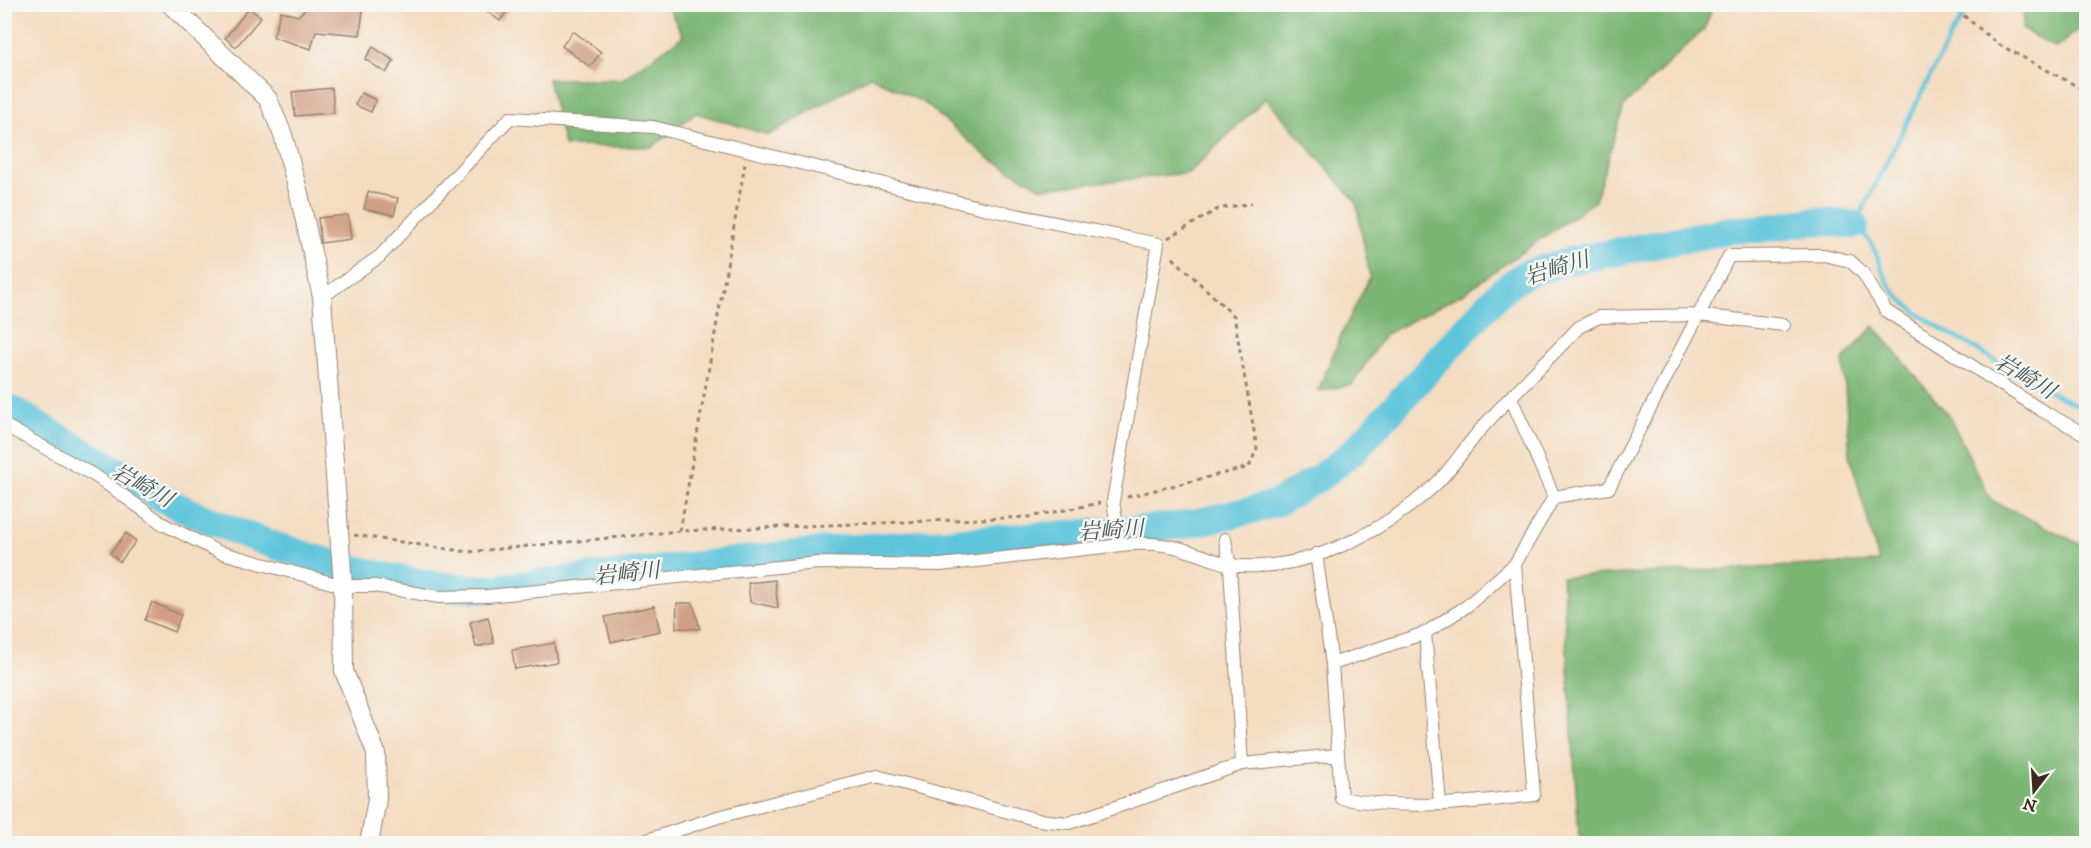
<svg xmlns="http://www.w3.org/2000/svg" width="2091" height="848" font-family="'IM FELL DW Pica','Noto Serif JP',serif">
  <rect width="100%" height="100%" fill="#f6f6f2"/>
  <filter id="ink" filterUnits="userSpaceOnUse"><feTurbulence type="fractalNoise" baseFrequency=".0167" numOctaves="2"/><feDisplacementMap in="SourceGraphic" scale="12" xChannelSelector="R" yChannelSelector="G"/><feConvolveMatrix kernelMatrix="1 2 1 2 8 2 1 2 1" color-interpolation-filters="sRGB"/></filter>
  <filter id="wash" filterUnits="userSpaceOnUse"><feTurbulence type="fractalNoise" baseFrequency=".008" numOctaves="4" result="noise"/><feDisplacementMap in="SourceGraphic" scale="24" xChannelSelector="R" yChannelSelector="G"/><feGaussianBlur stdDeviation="1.35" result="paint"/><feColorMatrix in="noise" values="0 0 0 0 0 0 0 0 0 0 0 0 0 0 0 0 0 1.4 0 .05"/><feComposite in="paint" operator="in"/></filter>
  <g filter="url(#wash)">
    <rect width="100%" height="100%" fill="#f4dcc0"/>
    <path fill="#7cb674" stroke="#5c7049" stroke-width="1.5" d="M667 5H1713L1705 28 1624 106 1595 201 1462 294 1384 335 1352 385 1318 391 1342 333 1370 277 1356 202 1266 98 1189 173 1042 188 987 157 926 104 870 76 769 135 696 113 652 147 564 146 548 79H622L683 36Z
      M2025 5H2086V23L2056 48 2022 29Z
      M1874 326 1949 416 1991 500 2086 547V843L1595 844 1579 836 1562 577 1879 562 1850 455 1843 360Z"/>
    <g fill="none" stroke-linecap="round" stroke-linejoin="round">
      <path stroke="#5ec5db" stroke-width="4.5" d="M1972 4 1951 35 1855 225C1883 248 1876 275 1900 298 1920 318 1949 333 1973 347 2010 370 2046 392 2086 409"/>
      <path stroke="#5ec5db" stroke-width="28" d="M4 405C45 429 86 453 127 476 139 483 149 492 161 498 252 543 383 586 485 589L840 549 1146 529 1184 525 1261 508 1277 503 1319 478 1354 451 1501 291 1525 274 1570 261 1731 230 1759 229 1814 221 1855 225"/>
    </g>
    <g id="blocks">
      <path fill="#d1a084" d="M311 4 363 10 360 35 316 31 311 49 273 37 281 11 298 16Z
        M477 4H512L500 21Z
        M249 8 261 17 236 47 225 38Z
        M573 31 601 52 590 67 562 46Z
        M373 47 394 61 386 73 365 59Z
        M332 88 334 113 295 116 292 92Z
        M361 93 376 100 371 112 355 105Z
        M368 192 398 198 394 215 364 209Z
        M348 215 351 239 321 243 318 218Z
        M126 533 136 541 120 562 110 553Z
        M775 580 778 608 750 602 748 583Z
        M152 602 181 615 174 632 145 620Z
        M677 603H693L700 629 676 628Z
        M654 606 660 631 611 642 605 617Z
        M488 617 494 643 476 647 470 622Z
        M554 643 557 662 515 669 512 650Z"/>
    </g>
  </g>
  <g filter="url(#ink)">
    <use href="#blocks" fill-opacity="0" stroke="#98836f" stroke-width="1.5"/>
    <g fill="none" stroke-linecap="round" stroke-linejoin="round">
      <defs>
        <path id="street" d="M322 297 380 256 510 118 653 127 987 209 1158 244 1113 501 1120 545
          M1511 398 1554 497 1609 488 1729 256 1824 255 1850 261 1863 273 1886 311 2041 410 2086 435
          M4 425 97 477 163 524 219 552 343 586H375L439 597 487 596 818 563 940 565 1131 544C1149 543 1168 544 1185 550 1217 559 1223 568 1260 566 1323 563 1389 527 1435 485 1452 469 1465 447 1481 429 1512 394 1547 361 1579 327L1599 317 1698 315 1784 325
          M1225 539 1230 567 1242 764
          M1316 554 1332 664 1341 798C1405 811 1471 803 1534 795L1515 564
          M1425 633 1440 803
          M1332 664 1425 633 1467 606 1515 564 1554 497
          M635 844 718 817 877 776 1038 820 1069 823 1242 764 1338 755"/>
        <path id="secondary" d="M170 4 268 99 283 135 299 194 322 297 343 586 344 671 376 753 377 799 369 844"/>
      </defs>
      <use href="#street" stroke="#98836f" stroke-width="14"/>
      <use href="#secondary" stroke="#98836f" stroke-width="20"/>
      <path stroke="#98836f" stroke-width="3" stroke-dasharray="4.5 4.5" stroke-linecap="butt" d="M1950 4 1998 44 2086 91
        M1168 238 1218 209 1252 203
        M1127 497 1249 467 1257 448 1234 316 1170 255
        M680 531 745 164
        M354 535 468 552 680 531 1029 517 1100 503"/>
      <use href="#street" stroke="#fff" stroke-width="12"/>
      <use href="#secondary" stroke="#fff" stroke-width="18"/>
    </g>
  </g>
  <g text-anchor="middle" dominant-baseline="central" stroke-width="5" stroke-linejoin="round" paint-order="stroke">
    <g font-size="22" font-style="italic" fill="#465857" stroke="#f6f6f2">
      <text transform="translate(1557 269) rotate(-17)">岩崎川</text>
      <text transform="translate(2025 377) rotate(31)">岩崎川</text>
      <text transform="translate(142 486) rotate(29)">岩崎川</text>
      <text transform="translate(1111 531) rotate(-4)">岩崎川</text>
      <text transform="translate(627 574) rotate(-6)">岩崎川</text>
    </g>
  </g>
  <rect width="2091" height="848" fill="none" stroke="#f6f6f2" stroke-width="24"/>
  <g transform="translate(2034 791) rotate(197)" stroke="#f6f6f2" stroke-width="4.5" paint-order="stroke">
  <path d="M0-4.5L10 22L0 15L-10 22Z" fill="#3b2a1e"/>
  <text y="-9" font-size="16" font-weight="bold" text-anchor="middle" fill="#3b2a1e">N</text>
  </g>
</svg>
